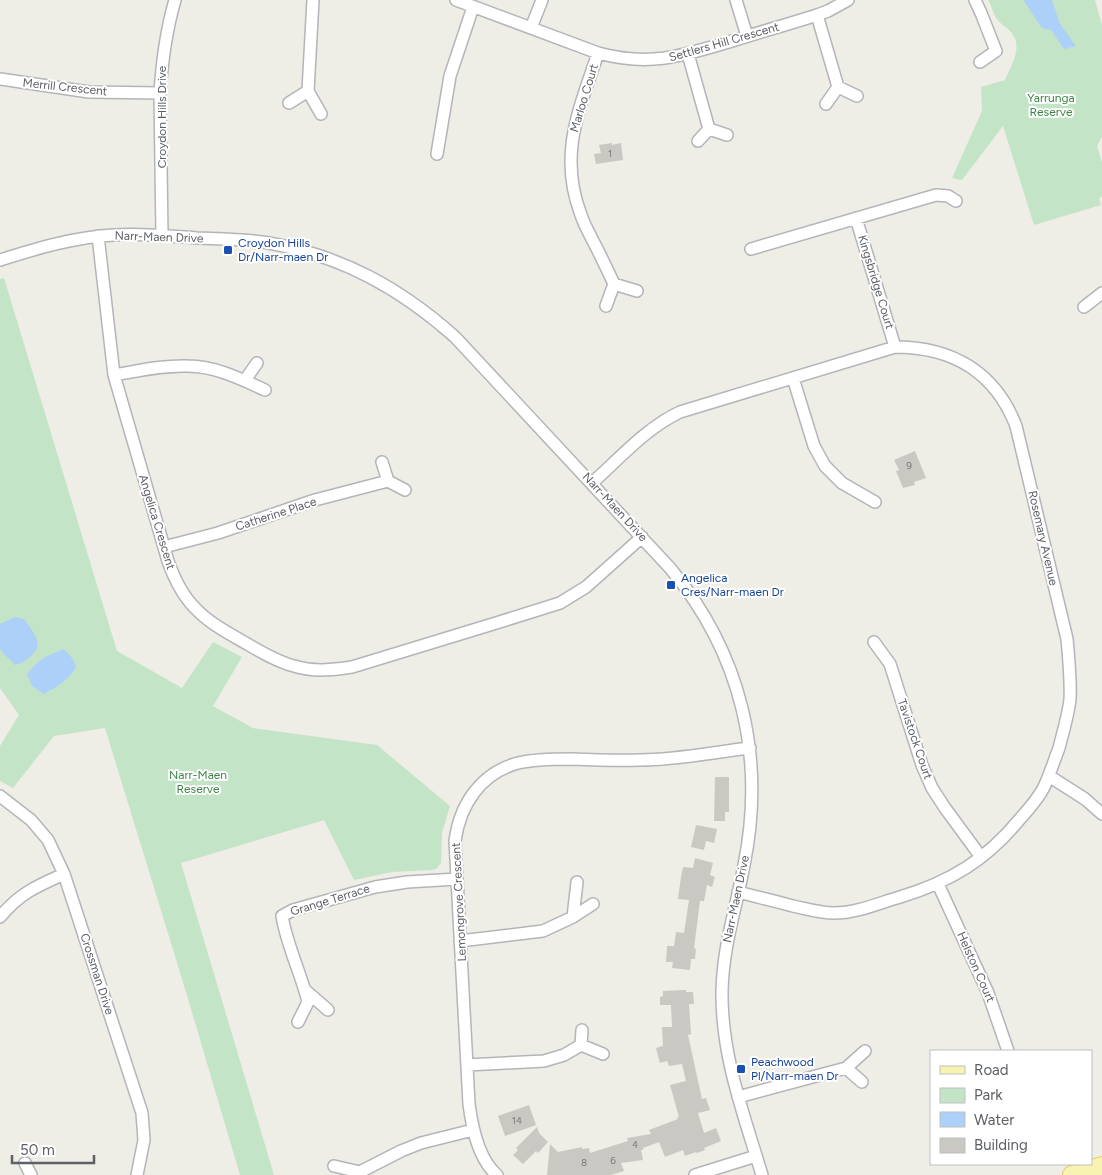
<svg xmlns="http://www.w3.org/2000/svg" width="1102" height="1175" font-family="Figtree,sans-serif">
  <rect width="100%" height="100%" fill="#eeede6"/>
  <path fill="#c4e4c7" d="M988 0H1095L1102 25V137L1097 146 1102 162V197L1099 198 1101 205 1034 225 1003 126 962 180 952 178 982 111 981 87 1005 80C1011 65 1024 47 1011 32 1007 27 1000 24 996 18 993 13 992 6 988 0Z
    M4 278 117 651 182 688 213 642 242 657 213 706 253 728 377 745 450 806 442 833 441 863 436 869 432 870 392 872 354 880 324 820 181 863 274 1175H240L186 992 105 728 54 736 13 788 0 781V746L19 715 0 688V279Z"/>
  <path fill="#acd0f8" d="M1023 0H1052L1060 24 1076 46 1064 49 1051 30 1042 28Z
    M15 617 24 619C31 629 45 644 33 654 27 660 23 663 15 665L3 653 0 649V624Z
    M64 649 73 659 76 667C69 680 57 687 44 694L32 686 27 674C39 659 46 656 64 649Z"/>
  <path fill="#cac8c2" d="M612 143V145L621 143 623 160 596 164 594 154 601 153 599 145Z
    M915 451 926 478 914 482 915 485 903 488 896 471 899 470 894 460Z
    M715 777H729V812H725V821H714Z
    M696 825 717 829 714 843 706 841 704 850 691 847Z
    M695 858 713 863 710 875 715 877 712 887 707 885 704 901H700L694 948 696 949 695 959H691L690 970 672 968 673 962H666L667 946H674L676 932 684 933 689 900 678 899 681 877 683 867 693 868Z
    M686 990V992H693L694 1004H689L691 1034 688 1035 702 1099 706 1098 710 1110 698 1113 704 1133 716 1128 721 1141 704 1148 705 1150 697 1153 696 1152 685 1156 683 1150 665 1157 659 1142 643 1148V1150H641L643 1160 621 1163 624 1171 611 1175H547L550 1144 558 1152 582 1147V1149L589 1148 590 1153 628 1141 627 1138 651 1134 649 1130 678 1119 677 1117H679L670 1085 686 1081 682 1064 669 1066 667 1061 660 1063 656 1048 663 1046 662 1027H672L671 1005H660V997L663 996V991Z
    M529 1105 536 1125 505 1136 498 1116Z
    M537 1127 539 1133 548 1142 538 1153 536 1151 523 1164 513 1155 518 1150 516 1148Z"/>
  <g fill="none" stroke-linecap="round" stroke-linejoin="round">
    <defs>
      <path id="street" d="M456 0 598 53C651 67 682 56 732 41 760 32 789 24 817 15L828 11 848 0
        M736 0 747 36
        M975 0 981 13 996 51 980 62
        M817 15 838 87
        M531 28 542 0
        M598 53C579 110 558 155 581 215 584 224 588 231 592 239 600 254 607 269 614 284
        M688 54 709 129
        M0 79 89 92 160 93
        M308 91 313 0
        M289 103 308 91 321 114
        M826 104 838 87 857 96
        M698 141 709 129 727 135
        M437 154 450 76 473 7
        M856 218 895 347
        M98 236 114 375 168 561C174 578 182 595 195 608 210 624 230 634 249 645 263 653 278 662 294 666 313 672 332 670 352 667L493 624 560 603 586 587 642 537
        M162 236 160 93C162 61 166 31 175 0
        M751 249 936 195 948 196 956 201
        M0 260C38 248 75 237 114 235 142 233 170 236 197 238 221 239 245 239 269 243 342 256 400 288 455 337L670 568C741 653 766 757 744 865 736 909 723 946 722 991 721 1055 744 1115 762 1175
        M606 306 614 284 637 291
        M1084 307 1102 293
        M114 375C138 371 163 365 188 366 215 366 241 379 265 390
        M793 378 814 446 825 466 842 483 875 502
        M245 380 257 363
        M382 462 388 481 405 490
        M592 483C620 458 646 428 680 412L895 347C952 347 995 372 1016 426L1067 639C1069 660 1071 680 1070 700 1068 716 1063 732 1059 748 1054 761 1050 774 1044 787 1038 799 1028 810 1019 820 986 860 950 882 900 897 879 903 857 913 834 913 820 913 807 909 793 906 775 901 757 897 738 892
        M164 547 218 533 315 500 388 481
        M874 642 890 664 922 765 932 788 945 808 981 857
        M1049 776 1085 799 1102 814
        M0 796 31 820 48 840 64 874 142 1113 144 1140 137 1175
        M938 884 988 993 1008 1051
        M0 917C20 893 37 886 64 874
        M573 917 577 882
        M460 941 543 931 573 917 593 904
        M305 990 328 1010
        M298 1022 308 1002C301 973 287 946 282 916L293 910 375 887 407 882 457 879
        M582 1030 581 1045 603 1054
        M467 1065 544 1061 564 1055 581 1045
        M862 1082 846 1068 865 1051
        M738 1097 846 1068
        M25 1163 31 1175
        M334 1166 360 1172 359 1175
        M360 1172 401 1151 421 1143 473 1130
        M497 1175C478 1159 472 1127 469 1104L455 841C460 804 481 773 518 763 535 759 554 759 571 759 594 760 617 761 640 760 677 760 714 752 750 748
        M695 1175 756 1156"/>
      <path id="primary" d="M1072 1175 1102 1166"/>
    </defs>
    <use href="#street" stroke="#b3b5b9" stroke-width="14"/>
    <use href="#primary" stroke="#e6ce67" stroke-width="20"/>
    <use href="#street" stroke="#fff" stroke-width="11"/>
    <use href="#primary" stroke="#f8f3b0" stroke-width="18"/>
  </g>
  <g fill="#1a4fb4" stroke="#fff" stroke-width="2">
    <rect x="223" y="245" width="10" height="10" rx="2.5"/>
    <rect x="666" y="580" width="10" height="10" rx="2.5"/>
    <rect x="736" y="1064" width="10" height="10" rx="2.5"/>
  </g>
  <g text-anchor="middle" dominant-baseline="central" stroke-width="4" stroke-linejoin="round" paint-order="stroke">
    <g font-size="10" fill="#787a7c">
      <text x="610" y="153">1</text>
      <text x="909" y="465">9</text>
      <text x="517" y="1120">14</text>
      <text x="635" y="1144">4</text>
      <text x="613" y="1160">6</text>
      <text x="584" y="1162">8</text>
    </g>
    <g font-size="12" fill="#5d6065" stroke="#fff">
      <text transform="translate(724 42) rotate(-16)">Settlers Hill Crescent</text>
      <text transform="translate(65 87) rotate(6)">Merrill Crescent</text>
      <text transform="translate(584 98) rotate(-73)">Marloo Court</text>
      <text transform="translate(162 117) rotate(-90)">Croydon Hills Drive</text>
      <text transform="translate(159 237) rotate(2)">Narr-Maen Drive</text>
      <text transform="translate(876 282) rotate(73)">Kingsbridge Court</text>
      <text transform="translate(615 507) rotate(47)">Narr-Maen Drive</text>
      <text transform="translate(276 514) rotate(-18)">Catherine Place</text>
      <text transform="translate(157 522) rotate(73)">Angelica Crescent</text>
      <text transform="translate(1043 538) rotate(77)">Rosemary Avenue</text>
      <text transform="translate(915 739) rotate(71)">Tavistock Court</text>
      <text transform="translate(736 899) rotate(-78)">Narr-Maen Drive</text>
      <text transform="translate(330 900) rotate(-17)">Grange Terrace</text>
      <text transform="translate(459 902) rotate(-93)">Lemongrove Crescent</text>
      <text transform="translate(976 967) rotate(66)">Helston Court</text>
      <text transform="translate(97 974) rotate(72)">Crossman Drive</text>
    </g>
    <g font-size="12" fill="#3d8447" stroke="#fff">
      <text x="1051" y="98">Yarrunga<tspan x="1051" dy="14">Reserve</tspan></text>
      <text x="198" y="775">Narr-Maen<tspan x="198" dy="14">Reserve</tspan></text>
    </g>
    <g font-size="12" fill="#164399" stroke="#fff" text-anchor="start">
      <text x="238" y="243">Croydon Hills<tspan x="238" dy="14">Dr/Narr-maen Dr</tspan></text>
      <text x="681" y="578">Angelica<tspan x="681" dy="14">Cres/Narr-maen Dr</tspan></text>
      <text x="751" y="1062">Peachwood<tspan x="751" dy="14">Pl/Narr-maen Dr</tspan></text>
    </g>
  </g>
  <rect x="930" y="1050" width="162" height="115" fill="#ffffff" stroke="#bebfc1"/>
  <rect x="940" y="1066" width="25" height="8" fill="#f8f3b0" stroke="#bebfc1"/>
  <text x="974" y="1075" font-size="15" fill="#5d6065">Road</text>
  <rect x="940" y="1088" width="25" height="15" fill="#c4e4c7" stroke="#bebfc1"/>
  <text x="974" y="1100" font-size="15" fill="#5d6065">Park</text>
  <rect x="940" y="1112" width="25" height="15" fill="#acd0f8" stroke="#bebfc1"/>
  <text x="974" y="1125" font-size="15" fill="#5d6065">Water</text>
  <rect x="940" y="1138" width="25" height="15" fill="#cac8c2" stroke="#bebfc1"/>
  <text x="974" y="1150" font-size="15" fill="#5d6065">Building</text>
  <path d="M12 1155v8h82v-8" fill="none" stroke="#5d6065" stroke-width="2.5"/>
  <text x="20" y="1155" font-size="15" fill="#5d6065" stroke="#ffffff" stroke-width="4" paint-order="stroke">50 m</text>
</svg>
